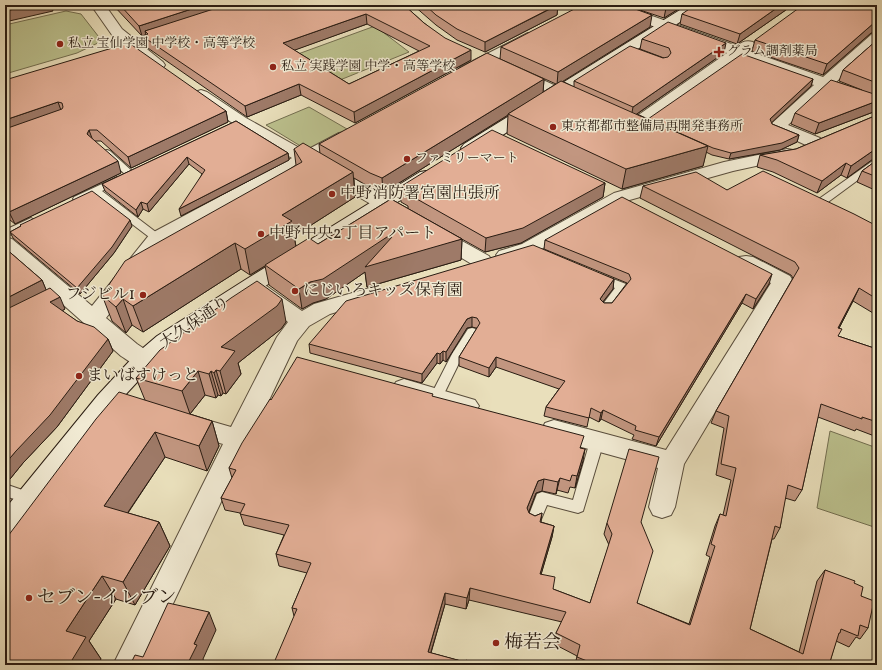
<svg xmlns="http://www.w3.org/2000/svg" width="882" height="670" font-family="Vollkorn,'Noto Serif JP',serif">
  <rect width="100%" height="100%" fill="#e9dfbb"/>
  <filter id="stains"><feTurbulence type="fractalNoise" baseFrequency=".005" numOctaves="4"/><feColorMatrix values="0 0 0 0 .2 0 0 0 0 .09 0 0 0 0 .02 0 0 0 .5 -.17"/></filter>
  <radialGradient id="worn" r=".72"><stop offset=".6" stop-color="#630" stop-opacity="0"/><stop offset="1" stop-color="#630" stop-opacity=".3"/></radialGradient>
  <path fill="#bbc08d" stroke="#726e50" d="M66 11 81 14 102 41 77 53 5 74V25Z
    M375 26 409 52 340 80 298 54Z
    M309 107 347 129 307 150 266 125Z
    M830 431 877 448V528L817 508Z"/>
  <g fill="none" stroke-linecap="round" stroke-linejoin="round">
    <defs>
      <path id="lane" d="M155 33H161L162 35 126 48H120L119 46Z
        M107 150 110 151 133 172 135 174 133 176H127L104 155 102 153 104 151Z
        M877 159V166L824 205H816L815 203 816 201 874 160Z
        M117 177 120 178 122 180 120 182 102 191 161 236 162 238 161 240H153L94 195 78 202 73 199 74 197Z
        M31 218 36 221 35 223 5 237V230Z
        M600 274 626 284 628 287 610 311H602L600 308 615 288 596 281 594 278 596 275Z
        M472 328 476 329 478 332 463 355 441 400 436 402 431 400 430 397 452 354 468 329Z
        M597 436 602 437 604 441 583 511 578 513 547 505 539 524 534 526 529 524 527 520 537 494 542 492 573 500 590 441 592 437Z
        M5 484 34 494 36 498 34 502 29 504 5 496Z"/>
      <path id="street" d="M91 5H105L122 29 163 62 165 65 163 68 158 69 153 68 112 35Z
        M601 5H621L737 46C742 42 746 40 753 42L755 45 749 51 823 77 872 34 877 33V45L836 82 877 97V107L827 89 788 125 820 138 822 142 820 146 814 147 808 146 771 129 769 126 814 85 740 57 639 129 633 131 627 129 625 126 627 123 727 53 603 8Z
        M528 33 533 34 535 37 533 40 471 73 466 75 461 73 458 70 461 67Z
        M516 68 583 98 585 101 583 104 577 106 571 104 511 76 508 73 511 70Z
        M201 90 207 92 246 118 305 151 339 133 345 132 351 133 353 137 351 141 318 158 409 210 411 214 409 218 402 220 395 218 305 166 164 242 106 318 137 344 152 354 155 360 152 366C139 370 132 363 121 356L5 253V237L12 239 92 306 150 234 292 158 234 124 195 98 193 95 195 92Z
        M787 149 793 150 796 154 793 158 733 171 626 201 536 252 506 261 499 259 496 255 499 251 522 244 614 193 724 162Z
        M437 229 444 231 489 256 492 261 489 266 482 267 475 266 430 239 427 235 430 231Z
        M746 256 753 257 790 276 793 281 684 464 675 507 671 515 662 518 653 515 649 507 658 468 545 437 542 430 545 423 554 420 666 450 771 283 739 267 736 262 739 257Z
        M258 283 265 285 302 311 314 304 373 287 380 289 383 294 380 299 330 314 309 326 297 341 144 665H113L223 444 177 431 174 424 177 417 186 414 231 427 277 337 288 322 251 295 248 290 251 285Z
        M404 379 475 400 479 406 475 412 467 415 396 394 392 388 396 382Z"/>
      <path id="secondary" d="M688 5H704L702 8 476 152 470 153 464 152 461 148 464 144Z
        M426 171 432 172 435 176 432 180 259 290 173 348 152 366 114 407 15 537 5 541V509L98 395 136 354 157 336 245 280 420 172Z"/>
    </defs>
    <use href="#lane" stroke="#594d3c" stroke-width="2"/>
    <use href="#street" stroke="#594d3c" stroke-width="2"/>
    <use href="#secondary" stroke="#291c12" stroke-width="2"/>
    <use href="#lane" fill="#f1ead3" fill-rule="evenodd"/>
    <use href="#street" fill="#f1ead3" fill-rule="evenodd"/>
    <use href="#secondary" fill="#f1ead3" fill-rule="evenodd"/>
  </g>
  <path fill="#c29680" stroke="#291c12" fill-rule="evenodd" d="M113 5H404L424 23 471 60 355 123 301 95 247 117 145 46 142 36ZM367 24 419 51 349 84 294 50Z
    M413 5H558L557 15 485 52 457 40 436 25Z
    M625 5H685L664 18Z
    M793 5 737 44 680 24 682 14Z
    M877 5V32L871 33 823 75 752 51 755 40Z
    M650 27 562 81 574 87V81L664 58 640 49 642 39 724 53 637 114 648 119 813 79 811 86 771 122 772 124 799 135 797 142 780 150 729 159 712 155 706 152 703 166 622 189 507 134 508 115 383 193 371 188 354 178 355 197 294 236 296 246 318 244 391 199 462 239 461 260 367 287 365 272 326 299 313 303 302 309 269 285 265 266 250 275 241 269 143 332 132 325 126 333 112 321 102 295 296 165 294 149 320 154 319 144 544 79 543 92 556 84 500 59 501 47Z
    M877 40V111H876L815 134 791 124 795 113 862 90 839 81 843 70Z
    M5 80 226 111 228 122 131 168 101 141H95L121 173 15 224 5 216Z
    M877 115V158L873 159 847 178 841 175 817 193 773 172 757 167 760 155 796 149Z
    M236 121 288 153 289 160 181 216 202 174 189 164 149 212 143 209 138 217 105 191 102 184Z
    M877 160V191L857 182 862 171Z
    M605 183 603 197 521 243 485 252 408 209V206L401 202 400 187Z
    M643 186 727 190 877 226V314L873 313 853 301 839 328 838 336 877 349V437L856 429 855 431 818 417 802 490 795 501 785 498 780 528 774 539H772L750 629 799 652 817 581 825 570 854 583 861 596 868 628 860 639 856 637 849 647 836 641 829 665H575L577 656 554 644 556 633 562 622 469 600 466 609 445 604 431 653 475 665 294 616 292 608 307 573 279 566 276 554 284 535 244 525 240 513 225 510 221 498 232 478 229 468 271 400 433 397 581 448 583 461 575 488 570 487 568 493 557 490 556 494 542 491 536 493 529 512V513L535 516 542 513 541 522 554 526 552 537 541 574 553 589 590 603 609 545 604 534 607 523 641 522 637 603 689 624 710 557 706 555 715 526 720 514 723 515 731 480 716 475 724 428 711 423 716 411 793 278 791 275 640 198Z
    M20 225 132 226 114 253 80 294 13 238 10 232 21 226Z
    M545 240 769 284 753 309 742 303 656 446 632 439 634 435 601 419 599 422 589 417 587 427 544 416 546 407 559 389 496 367 489 377 459 366V357L477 328H476L472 327 467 328 446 362 443 360 440 364 437 363 422 383 310 353 309 344 614 279 613 289 603 302 604 303H612L627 283 544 249Z
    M5 248 42 280 46 290 65 309 62 311 77 321 108 339 113 351 57 427 23 463 10 479 6 477 5 478Z
    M286 322 281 329 238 363 241 374 226 394 223 393 221 396 218 395 216 398 205 395 190 414 212 421 219 446 207 471 165 457 128 513 159 522 170 546 135 605 116 599 89 641 101 659 5 665 145 400 136 378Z"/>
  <path fill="#9e7a68" stroke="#291c12" d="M33 5H51L53 11 5 22V11Z
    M204 5H237L145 31 146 35 142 36 139 26Z
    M558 5 557 15 485 52V42Z
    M670 5H685L664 18 666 8Z
    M781 5H793L737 44 740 34Z
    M366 14 367 24 284 54 283 43Z
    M652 15 650 27 557 85 558 72Z
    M875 22H877V32L871 33 823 75 827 64Z
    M726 43 724 53 631 118 633 107Z
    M471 50V60L355 123 354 112Z
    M544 79 543 93 508 114V115L383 193 382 178Z
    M813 79 811 86 768 126 770 119Z
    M299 84 301 95 247 117 245 106Z
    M877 101 876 111 815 134 819 123Z
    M58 102 62 113 5 132V120Z
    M226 111 228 122 131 168 128 157Z
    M89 130 93 141 87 134Z
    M799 135 797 142 780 150 729 159 731 153Z
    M708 146 703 166 622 189 626 169Z
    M877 148V158L873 159 847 178 851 166Z
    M288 153 289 160 181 216 179 209Z
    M187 157 189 164 149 212 147 204Z
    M118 161 121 173 15 224 9 212Z
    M846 163 841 175 817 193 822 181Z
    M353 172 355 197 294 236 296 247 250 275 245 249 282 215Z
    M605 183 603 197 521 243 485 252 486 238Z
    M141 202 143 209 138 217 136 210Z
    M130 220 132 226 114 253 80 294 77 288Z
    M390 235 391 255 462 239 461 260 367 287 365 272 326 299 313 303 302 309 299 289Z
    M235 243 241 269 143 332 133 306Z
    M772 274 769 284 753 309 756 299Z
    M614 279 613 289 598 308 600 299Z
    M42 280 47 292 5 314V299Z
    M859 288 853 301 833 340 838 328Z
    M746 294 742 303 656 446 659 437Z
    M60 297 65 309 56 314 50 302Z
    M123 299 132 325 126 333 116 307Z
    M282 299 286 322 281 329 238 363 241 374 226 394 220 371 221 347Z
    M472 317V327L467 328 446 362V352L467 319Z
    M108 339 113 351 57 427 23 463 10 479 5 470V464Z
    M443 351V360L440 364V354Z
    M437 353V363L422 383V374Z
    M496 357V367L489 377V368Z
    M216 370 223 393 221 396 214 373Z
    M198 371 205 395 190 414 182 391Z
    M211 371 218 395 216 398 209 374Z
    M603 410 601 419 599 422 601 413Z
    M212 421 219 446 207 471 199 446Z
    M155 432 165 457 116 530 104 506Z
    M585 449 583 461 575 488 577 476Z
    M560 478 556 494 558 482Z
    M544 479 542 491 536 493 526 519 527 508 538 481Z
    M159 522 170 546 135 605 123 582Z
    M554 526 552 537 538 585 540 574Z
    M102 576 116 599 89 641 101 659 98 665H69L66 631Z
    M470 588 469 600 466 609 467 598Z
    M445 593V604L428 662V652Z
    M209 612 216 630 203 659 204 662 203 665H187L194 644Z"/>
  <path fill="#e2ae95" stroke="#291c12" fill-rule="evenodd" d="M5 5H33L5 11Z
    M120 5H204L139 26Z
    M226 5H404L424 23 445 38 471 50 354 112 299 84 245 106 142 36 148 34 145 31ZM366 14 430 46 349 84 283 43Z
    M425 5H557L485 42 457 29 436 15Z
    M582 5H624L652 15 558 72 501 47Z
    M657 5H670L666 8Z
    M695 5H781L740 34 682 14Z
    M803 5H877V22H875L827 64 755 40Z
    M668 22 726 43 633 107 574 81 630 46 663 58 668 57 671 53 669 48 642 39Z
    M877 40V83L843 70Z
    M129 43 226 111 128 157 97 130H89L87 134 118 161 9 212 5 208V129L62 109 63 107 62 103 58 102 5 120V80Z
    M487 53 544 79 382 178 370 173 319 144Z
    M742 54 813 79 770 119 772 124 799 135 782 143 731 153 713 148 648 119Z
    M831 80 877 95V101L819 123 795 113Z
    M561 81 708 146 626 169 508 114Z
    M877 115V148L851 166 846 163 822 181 777 160 760 155 796 149Z
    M236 121 288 153 179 209 205 170 187 157 147 204 141 202 136 210 102 184Z
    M492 130 605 183 523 228 486 238 408 194 410 193 400 187Z
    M303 143 353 172 282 215 292 221 245 249 235 243 133 306 123 299 116 307 102 295 125 261 302 162 294 149Z
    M877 160V177L862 171Z
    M763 171 854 214 877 226V299L859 288 838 328 842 329 838 336 877 349V422L862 417V419L821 404 802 490 788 485 780 528 775 526 750 629 803 654 825 570 855 581 854 583 863 587 861 596 874 601 868 628 860 625 858 636 841 629 840 633H839L829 665H597L577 657 580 645 556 633 566 612 470 588 467 598 445 593 428 652 465 662 466 660 475 665H273L297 609 292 608 311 563 276 554 289 525 240 514 245 504 221 498 236 470 229 468 242 443 270 399 271 400 297 357 433 394 432 396 584 436 580 448 585 449 577 476 572 475 570 481 560 478 558 482 544 479 538 481 527 508 529 513 535 516 542 513 540 522 554 526 540 574 555 577 553 589 590 603 612 534 607 523 629 449 659 457 641 522 653 551 637 603 690 625 715 546 711 544 720 514 726 516 736 468 721 464 729 416 716 411 799 268 795 262 643 186 696 172 727 190Z
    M92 191 130 220 112 247 77 288 10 232 21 226 20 225Z
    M622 197 772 274 756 299 746 294 659 437 635 430 636 426 603 410 601 413 591 408 589 418 546 407 565 381 496 357 489 368 459 357 480 323 477 318 472 317 467 319 446 352 443 351 440 354 437 353 422 374 309 344 346 301 533 245 614 279 600 299 604 303H612L631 279 629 274 545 240Z
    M391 199 462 239 365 267 392 237 390 235 323 279 310 282 299 289 265 265 309 238 318 244Z
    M5 248 42 280 5 299Z
    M257 281 282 299 277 306 221 347 235 351 220 371 216 370 214 373 211 371 209 374 198 371 182 391 136 378 160 350 231 298Z
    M50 288 60 297 50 302 77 321 94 327 108 339 50 415 16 451 5 464V310Z
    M119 392 212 421 199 446 155 432 104 506 159 522 123 582 102 576 66 631 86 637 69 665H5V540L96 419Z
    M168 603 209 612 194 644 197 645 187 665H130L135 655 143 657Z"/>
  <g fill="#8f2418" stroke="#f1ead3" stroke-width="1.5">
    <circle cx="60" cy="44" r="4"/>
    <path d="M717 46h4v4h4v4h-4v4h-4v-4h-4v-4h4z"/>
    <circle cx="273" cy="67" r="4"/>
    <circle cx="553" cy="127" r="4"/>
    <circle cx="407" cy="159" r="4"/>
    <circle cx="332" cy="194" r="4"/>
    <circle cx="261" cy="234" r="4"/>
    <circle cx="295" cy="291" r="4"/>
    <circle cx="143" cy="295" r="4"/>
    <circle cx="79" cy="376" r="4"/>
    <circle cx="29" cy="598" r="4"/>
    <circle cx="496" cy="643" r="4"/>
  </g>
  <g text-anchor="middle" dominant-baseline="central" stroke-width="3" stroke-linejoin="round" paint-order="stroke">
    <g font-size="13" fill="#291c12" stroke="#f1ead3" text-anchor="start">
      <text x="68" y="44">私立 宝仙学園 中学校・高等学校</text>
      <text x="727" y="52">グラム調剤薬局</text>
      <text x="281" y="67">私立 実践学園 中学・高等学校</text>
      <text x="561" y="127">東京都都市整備局再開発事務所</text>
      <text x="415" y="159">ファミリーマート</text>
    </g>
    <g font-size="16" fill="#291c12" stroke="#f1ead3" text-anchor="start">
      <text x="340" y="194">中野消防署宮園出張所</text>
      <text x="269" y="234">中野中央2丁目アパート</text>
      <text x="303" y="291">にじいろキッズ保育園</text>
      <text x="135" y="295" text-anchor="end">フジビル1</text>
      <text x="87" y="376">まいばすけっと</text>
    </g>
    <g font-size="16" fill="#291c12" stroke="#f1ead3">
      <text transform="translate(195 323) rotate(-34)">大久保通り</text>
    </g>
    <g font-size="19" fill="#291c12" stroke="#f1ead3" text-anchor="start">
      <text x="37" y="598">セブン-イレブン</text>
      <text x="504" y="643">梅若会</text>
    </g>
  </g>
  <rect width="882" height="670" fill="none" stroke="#e9dfbb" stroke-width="20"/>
  <rect x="6" y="6" width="870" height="658" fill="none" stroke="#291c12" stroke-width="2"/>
  <rect x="10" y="10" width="862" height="650" fill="none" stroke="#291c12"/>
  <rect width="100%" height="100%" filter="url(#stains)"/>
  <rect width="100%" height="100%" fill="url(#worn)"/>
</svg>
